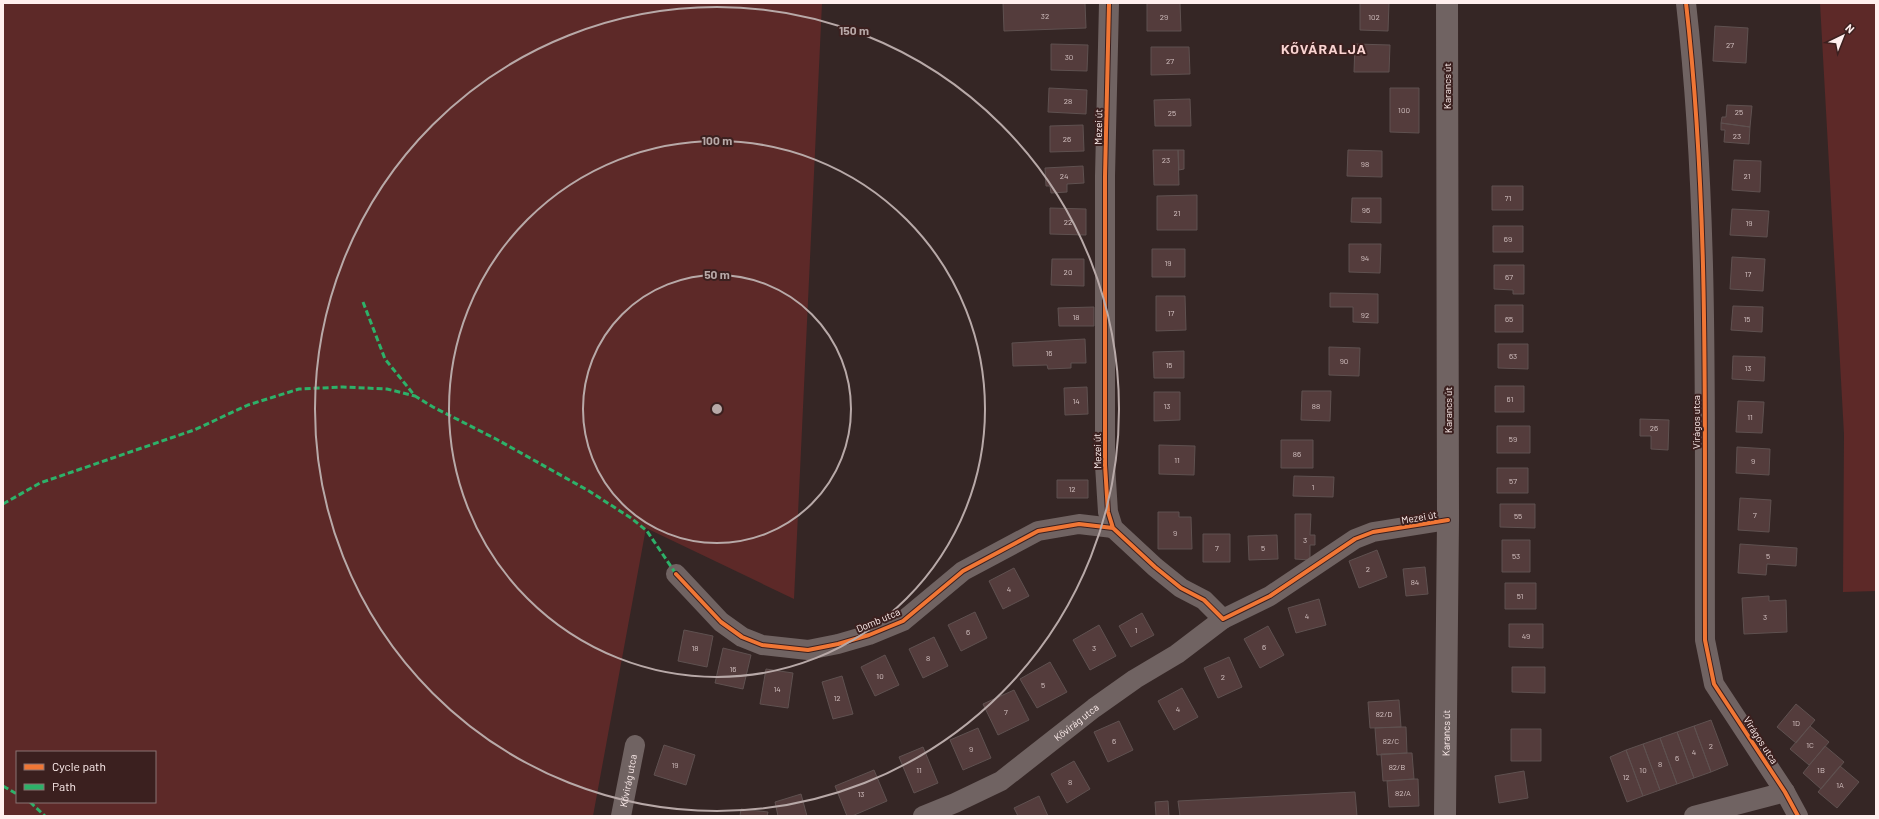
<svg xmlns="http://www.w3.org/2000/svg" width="1879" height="819" font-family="Barlow,sans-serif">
  <rect width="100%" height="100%" fill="#352625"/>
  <path fill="#5d2928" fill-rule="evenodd" d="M3 3H822L794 599 646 528 593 816H3ZM17 752H155V802H17Z
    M1820 3H1876V591L1843 592 1844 434Z"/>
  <path fill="#543c3c" stroke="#5f5150" d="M1003 3H1085L1086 28 1004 31Z
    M1147 3H1180L1181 31H1147Z
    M1360 3H1389L1388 31 1360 30Z
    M1715 26 1748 28 1746 63 1713 61Z
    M1051 44 1088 45 1087 71 1051 70Z
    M1355 44 1390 45 1389 72H1354Z
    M1151 47H1189L1190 74 1151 75Z
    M1049 88 1087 90 1086 114 1048 112Z
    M1390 88H1419V133L1390 132Z
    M1190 99 1191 126H1155L1154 100Z
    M1727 105 1752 106 1750 127 1721 123 1722 117H1726Z
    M1721 123 1750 127 1749 144 1724 142 1725 130H1721Z
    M1083 125 1084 151 1050 152V126Z
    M1153 150H1178L1179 185H1154Z
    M1178 150H1184V169L1179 170Z
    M1348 150 1382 151V177L1347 176Z
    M1734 160 1761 161 1760 192 1732 190Z
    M1083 166 1084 183 1067 184V192L1051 193 1050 186H1046L1045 168Z
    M1492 186H1523V210H1492Z
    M1197 195V230H1157V196Z
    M1352 198H1381V223L1351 222Z
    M1050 208 1086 209V235L1050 234Z
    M1732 209 1769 211 1767 237 1730 235Z
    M1493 226H1523V252H1493Z
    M1349 244H1381L1380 273 1349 272Z
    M1152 249H1185V277H1152Z
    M1732 257 1765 259 1763 291 1730 289Z
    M1052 259H1084V286L1051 285Z
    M1494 265H1524V294H1513V290L1494 289Z
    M1330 293 1378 294V323L1353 322V307H1330Z
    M1156 296H1185L1186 330 1156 331Z
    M1495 305H1523V332H1495Z
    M1733 306 1763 307 1762 332 1731 330Z
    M1094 307V326H1059L1058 308Z
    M1085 339 1086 363H1071V368L1048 369 1047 365 1013 366 1012 343Z
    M1498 344H1528V369L1498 368Z
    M1329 347 1360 348 1359 376 1329 375Z
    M1184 351V378H1154L1153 352Z
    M1733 356 1765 357 1764 381 1732 379Z
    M1495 386H1524V412H1495Z
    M1087 387 1088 414 1065 415 1064 388Z
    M1302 391H1331L1330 421 1301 420Z
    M1154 392H1180V420L1154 421Z
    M1738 401 1764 402 1762 433 1736 432Z
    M1640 419 1669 420 1668 450 1651 449V436H1640Z
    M1497 426H1530V453H1497Z
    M1281 440H1313V468H1281Z
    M1159 445 1195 446 1194 475 1159 474Z
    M1737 447 1770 449 1769 475 1736 473Z
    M1497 468H1528V493H1497Z
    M1294 476 1334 477 1333 497 1293 496Z
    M1057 480H1088V498H1057Z
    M1740 498 1771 500 1769 532 1738 530Z
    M1500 504H1535V528L1500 527Z
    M1158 512H1179V517H1191L1192 549H1158Z
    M1295 514H1311L1310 535H1315V545H1310V560L1295 559Z
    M1203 534H1230V562H1203Z
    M1277 535 1278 559 1249 560 1248 536Z
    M1502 540H1530V572H1502Z
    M1740 544 1797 548 1796 566 1767 564 1766 575 1738 573Z
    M1377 550 1387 577 1359 588 1349 561Z
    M1425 567 1428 594 1406 596 1403 569Z
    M1014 568 1029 596 1003 609 989 581Z
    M1505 583H1536V609H1505Z
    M1769 596V601L1786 600 1787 632 1744 634 1742 598Z
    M1319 599 1326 625 1296 633 1288 608Z
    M975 612 987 638 961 651 948 625Z
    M1142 613 1154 635 1131 647 1119 626Z
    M1509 624H1543V648L1509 647Z
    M1099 625 1116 656 1090 670 1073 640Z
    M1268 626 1284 655 1260 668 1244 639Z
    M684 630 713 636 707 667 678 661Z
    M934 637 948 666 923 678 909 649Z
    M723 648 751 655 743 689 715 683Z
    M885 655 899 685 875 696 861 667Z
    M1229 657 1242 687 1218 698 1204 668Z
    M1050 662 1067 692 1037 708 1020 679Z
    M1512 667H1545V693L1512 692Z
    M766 669 793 673 788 708 760 704Z
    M842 676 853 714 833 719 822 682Z
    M1182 688 1198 717 1174 730 1158 701Z
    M1014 690 1029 720 998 735 983 704Z
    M1399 700 1401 727 1370 728 1368 702Z
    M1796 704 1815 720 1796 743 1777 727Z
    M1711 720 1728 765 1711 772 1694 726Z
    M1119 721 1133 750 1108 762 1094 732Z
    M1694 726 1711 772 1694 778 1677 732Z
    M1810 726 1829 742 1809 765 1790 749Z
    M1401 727H1406L1407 753 1377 755 1375 728Z
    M978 728 991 758 963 770 950 740Z
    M1511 729H1541V761H1511Z
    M1677 732 1694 778 1677 784 1660 738Z
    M1660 738 1677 784 1660 790 1643 744Z
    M1643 744 1660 790 1643 796 1626 750Z
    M664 745 695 755 686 785 654 775Z
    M1825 746 1844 762 1821 789 1803 773Z
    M923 747 938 783 914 793 899 757Z
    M1626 750 1643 796 1627 802 1610 757Z
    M1407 753H1412L1414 779 1383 781 1381 754Z
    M1074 761 1090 789 1067 803 1051 774Z
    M1840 766 1859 782 1837 808 1818 792Z
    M874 770 887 801 852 816H847L835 786Z
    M1524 771 1528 798 1499 803 1495 776Z
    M1414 779H1418L1419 806 1389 807 1387 781Z
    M1355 792 1357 816H1180L1178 801Z
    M801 794 807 816H778L775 802Z
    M1039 796 1048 816H1018L1014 808Z
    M1168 801 1169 816H1156L1155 802Z
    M741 809 768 812 767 816H740Z"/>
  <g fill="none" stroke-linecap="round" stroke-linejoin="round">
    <g stroke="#706362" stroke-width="20">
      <path d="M1109 3 1105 176V465L1108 512 1113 528 1155 567 1181 588 1204 600 1223 619 1270 596 1355 539 1373 532 1448 520"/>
      <path d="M1686 3C1710 214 1704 428 1705 640L1714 684 1785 792 1798 816"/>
      <path d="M676 574 721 622 742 637 762 645 808 650 838 644 869 635 903 621 963 571 1038 531 1079 524 1113 528"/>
      <path id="s1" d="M621 816 635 745"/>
      <path id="s2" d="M923 816 955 803 1001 781 1094 708 1135 679 1177 654 1223 619"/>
      <path d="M1694 816 1785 792"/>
    </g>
    <path stroke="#706362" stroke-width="22" id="s3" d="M1445 816 1448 520 1447 3"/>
    <path stroke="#2db169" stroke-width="3" stroke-dasharray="6 3" stroke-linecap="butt" d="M363 302 385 359 415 396 433 407 496 439 589 491 631 518 647 531 676 574
      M3 504 40 483 194 430 248 405 299 389 343 387 387 389 415 396
      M3 786 17 794
      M30 802 45 816"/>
    <defs>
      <path id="cycleway" d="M1109 3 1105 176V465L1108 512 1113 528 1155 567 1181 588 1204 600 1223 619 1270 596 1355 539 1373 532 1448 520
        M1686 3C1710 214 1704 428 1705 640L1714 684 1785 792 1798 816
        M676 574 721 622 742 637 762 645 808 650 838 644 869 635 903 621 963 571 1038 531 1079 524 1113 528"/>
    </defs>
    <use href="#cycleway" stroke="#3b201f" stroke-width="6"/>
    <use href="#cycleway" stroke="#f07635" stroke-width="4"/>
  </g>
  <g fill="none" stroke="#b8a9a8" stroke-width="2">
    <circle cx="717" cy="409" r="134"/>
    <circle cx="717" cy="409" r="268"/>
    <circle cx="717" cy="409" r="402"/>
  </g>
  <g text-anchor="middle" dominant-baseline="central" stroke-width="4" stroke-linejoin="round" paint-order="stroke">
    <g font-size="8" fill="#d4c2c2">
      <text x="1045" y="16">32</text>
      <text x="1164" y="17">29</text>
      <text x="1374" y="17">102</text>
      <text x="1730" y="45">27</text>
      <text x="1069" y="57">30</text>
      <text x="1170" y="61">27</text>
      <text x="1068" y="101">28</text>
      <text x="1404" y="110">100</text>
      <text x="1739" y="112">25</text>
      <text x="1172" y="113">25</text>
      <text x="1737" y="136">23</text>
      <text x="1067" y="139">26</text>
      <text x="1166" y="160">23</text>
      <text x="1365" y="164">98</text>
      <text x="1064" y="176">24</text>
      <text x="1747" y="176">21</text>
      <text x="1508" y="198">71</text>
      <text x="1366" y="210">96</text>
      <text x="1177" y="213">21</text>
      <text x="1068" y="222">22</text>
      <text x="1749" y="223">19</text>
      <text x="1508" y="239">69</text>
      <text x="1365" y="258">94</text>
      <text x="1168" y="263">19</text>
      <text x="1068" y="272">20</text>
      <text x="1748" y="274">17</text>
      <text x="1509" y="277">67</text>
      <text x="1171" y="313">17</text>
      <text x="1365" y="315">92</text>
      <text x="1076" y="317">18</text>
      <text x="1509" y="319">65</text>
      <text x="1747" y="319">15</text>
      <text x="1049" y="353">16</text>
      <text x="1513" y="356">63</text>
      <text x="1344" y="361">90</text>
      <text x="1169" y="365">15</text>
      <text x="1748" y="368">13</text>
      <text x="1510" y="399">61</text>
      <text x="1076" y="401">14</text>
      <text x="1167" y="406">13</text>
      <text x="1316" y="406">88</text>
      <text x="1750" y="417">11</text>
      <text x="1654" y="428">26</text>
      <text x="1513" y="439">59</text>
      <text x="1297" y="454">86</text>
      <text x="1177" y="460">11</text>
      <text x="1753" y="461">9</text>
      <text x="1513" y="481">57</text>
      <text x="1313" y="487">1</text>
      <text x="1072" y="489">12</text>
      <text x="1755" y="515">7</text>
      <text x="1518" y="516">55</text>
      <text x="1175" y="533">9</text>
      <text x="1305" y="540">3</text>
      <text x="1217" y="548">7</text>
      <text x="1263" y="548">5</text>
      <text x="1516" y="556">53</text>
      <text x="1768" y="556">5</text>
      <text x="1368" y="569">2</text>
      <text x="1415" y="582">84</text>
      <text x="1009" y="589">4</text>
      <text x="1520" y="596">51</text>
      <text x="1307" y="616">4</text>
      <text x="1765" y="617">3</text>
      <text x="1136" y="630">1</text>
      <text x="968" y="632">6</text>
      <text x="1526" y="636">49</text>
      <text x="1264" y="647">6</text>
      <text x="695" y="648">18</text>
      <text x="1094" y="648">3</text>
      <text x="928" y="658">8</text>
      <text x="733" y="669">16</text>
      <text x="880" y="676">10</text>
      <text x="1223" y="677">2</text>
      <text x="1043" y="685">5</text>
      <text x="777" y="689">14</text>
      <text x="837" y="698">12</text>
      <text x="1178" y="709">4</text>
      <text x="1006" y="712">7</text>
      <text x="1384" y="714">82/D</text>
      <text x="1796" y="723">1D</text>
      <text x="1114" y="741">6</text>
      <text x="1391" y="741">82/C</text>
      <text x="1810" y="745">1C</text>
      <text x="1711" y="746">2</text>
      <text x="971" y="749">9</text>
      <text x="1694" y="752">4</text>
      <text x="1677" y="758">6</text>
      <text x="1660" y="764">8</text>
      <text x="675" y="765">19</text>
      <text x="1397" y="767">82/B</text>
      <text x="919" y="770">11</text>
      <text x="1643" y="770">10</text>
      <text x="1821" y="770">1B</text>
      <text x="1626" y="777">12</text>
      <text x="1070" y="782">8</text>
      <text x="1840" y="785">1A</text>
      <text x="1403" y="793">82/A</text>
      <text x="861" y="794">13</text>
    </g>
    <g font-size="10" fill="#ffefee" stroke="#3b201f">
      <text transform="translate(1447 86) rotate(-90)">Karancs út</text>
      <text transform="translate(1098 127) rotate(-89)">Mezei út</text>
      <text transform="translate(1448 410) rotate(-90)">Karancs út</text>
      <text transform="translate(1696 422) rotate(-90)">Virágos utca</text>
      <text transform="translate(1097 451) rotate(-91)">Mezei út</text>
      <text transform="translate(1419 517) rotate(-10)">Mezei út</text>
      <text transform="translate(878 620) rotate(-23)">Domb utca</text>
      <text stroke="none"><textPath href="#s2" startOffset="181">Kővirág utca</textPath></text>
      <text stroke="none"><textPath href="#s3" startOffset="83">Karancs út</textPath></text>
      <text transform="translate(1761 740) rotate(57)">Virágos utca</text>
      <text stroke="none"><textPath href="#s1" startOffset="36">Kővirág utca</textPath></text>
    </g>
    <g font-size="14" font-weight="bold" letter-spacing="1" fill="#fad4d2" stroke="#3b201f">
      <text x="1324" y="48">KŐVÁRALJA</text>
    </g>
  </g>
  <circle cx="717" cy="409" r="6" fill="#b8a9a8" stroke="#3b201f" stroke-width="2"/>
  <g font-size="12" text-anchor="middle" font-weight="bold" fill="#b8a9a8" stroke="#3b201f" stroke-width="4" stroke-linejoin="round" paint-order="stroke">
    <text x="854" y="35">150 m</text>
    <text x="717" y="145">100 m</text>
    <text x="717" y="279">50 m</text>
  </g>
  <rect width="1879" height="819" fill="none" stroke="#ffefee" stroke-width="8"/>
  <rect x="16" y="751" width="140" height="52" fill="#3b201f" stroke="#897372"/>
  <rect x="24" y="764" width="20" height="6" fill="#f07635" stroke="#897372"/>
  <text x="52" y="771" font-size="12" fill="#ffefee">Cycle path</text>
  <rect x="24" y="784" width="20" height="6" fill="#2db169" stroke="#897372"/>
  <text x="52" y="791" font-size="12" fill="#ffefee">Path</text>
  <g transform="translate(1843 36) rotate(43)" stroke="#3b201f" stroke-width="3" paint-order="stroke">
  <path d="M0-3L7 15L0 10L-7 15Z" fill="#ffefee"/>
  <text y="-6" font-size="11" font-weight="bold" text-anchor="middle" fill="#ffefee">N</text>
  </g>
</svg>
